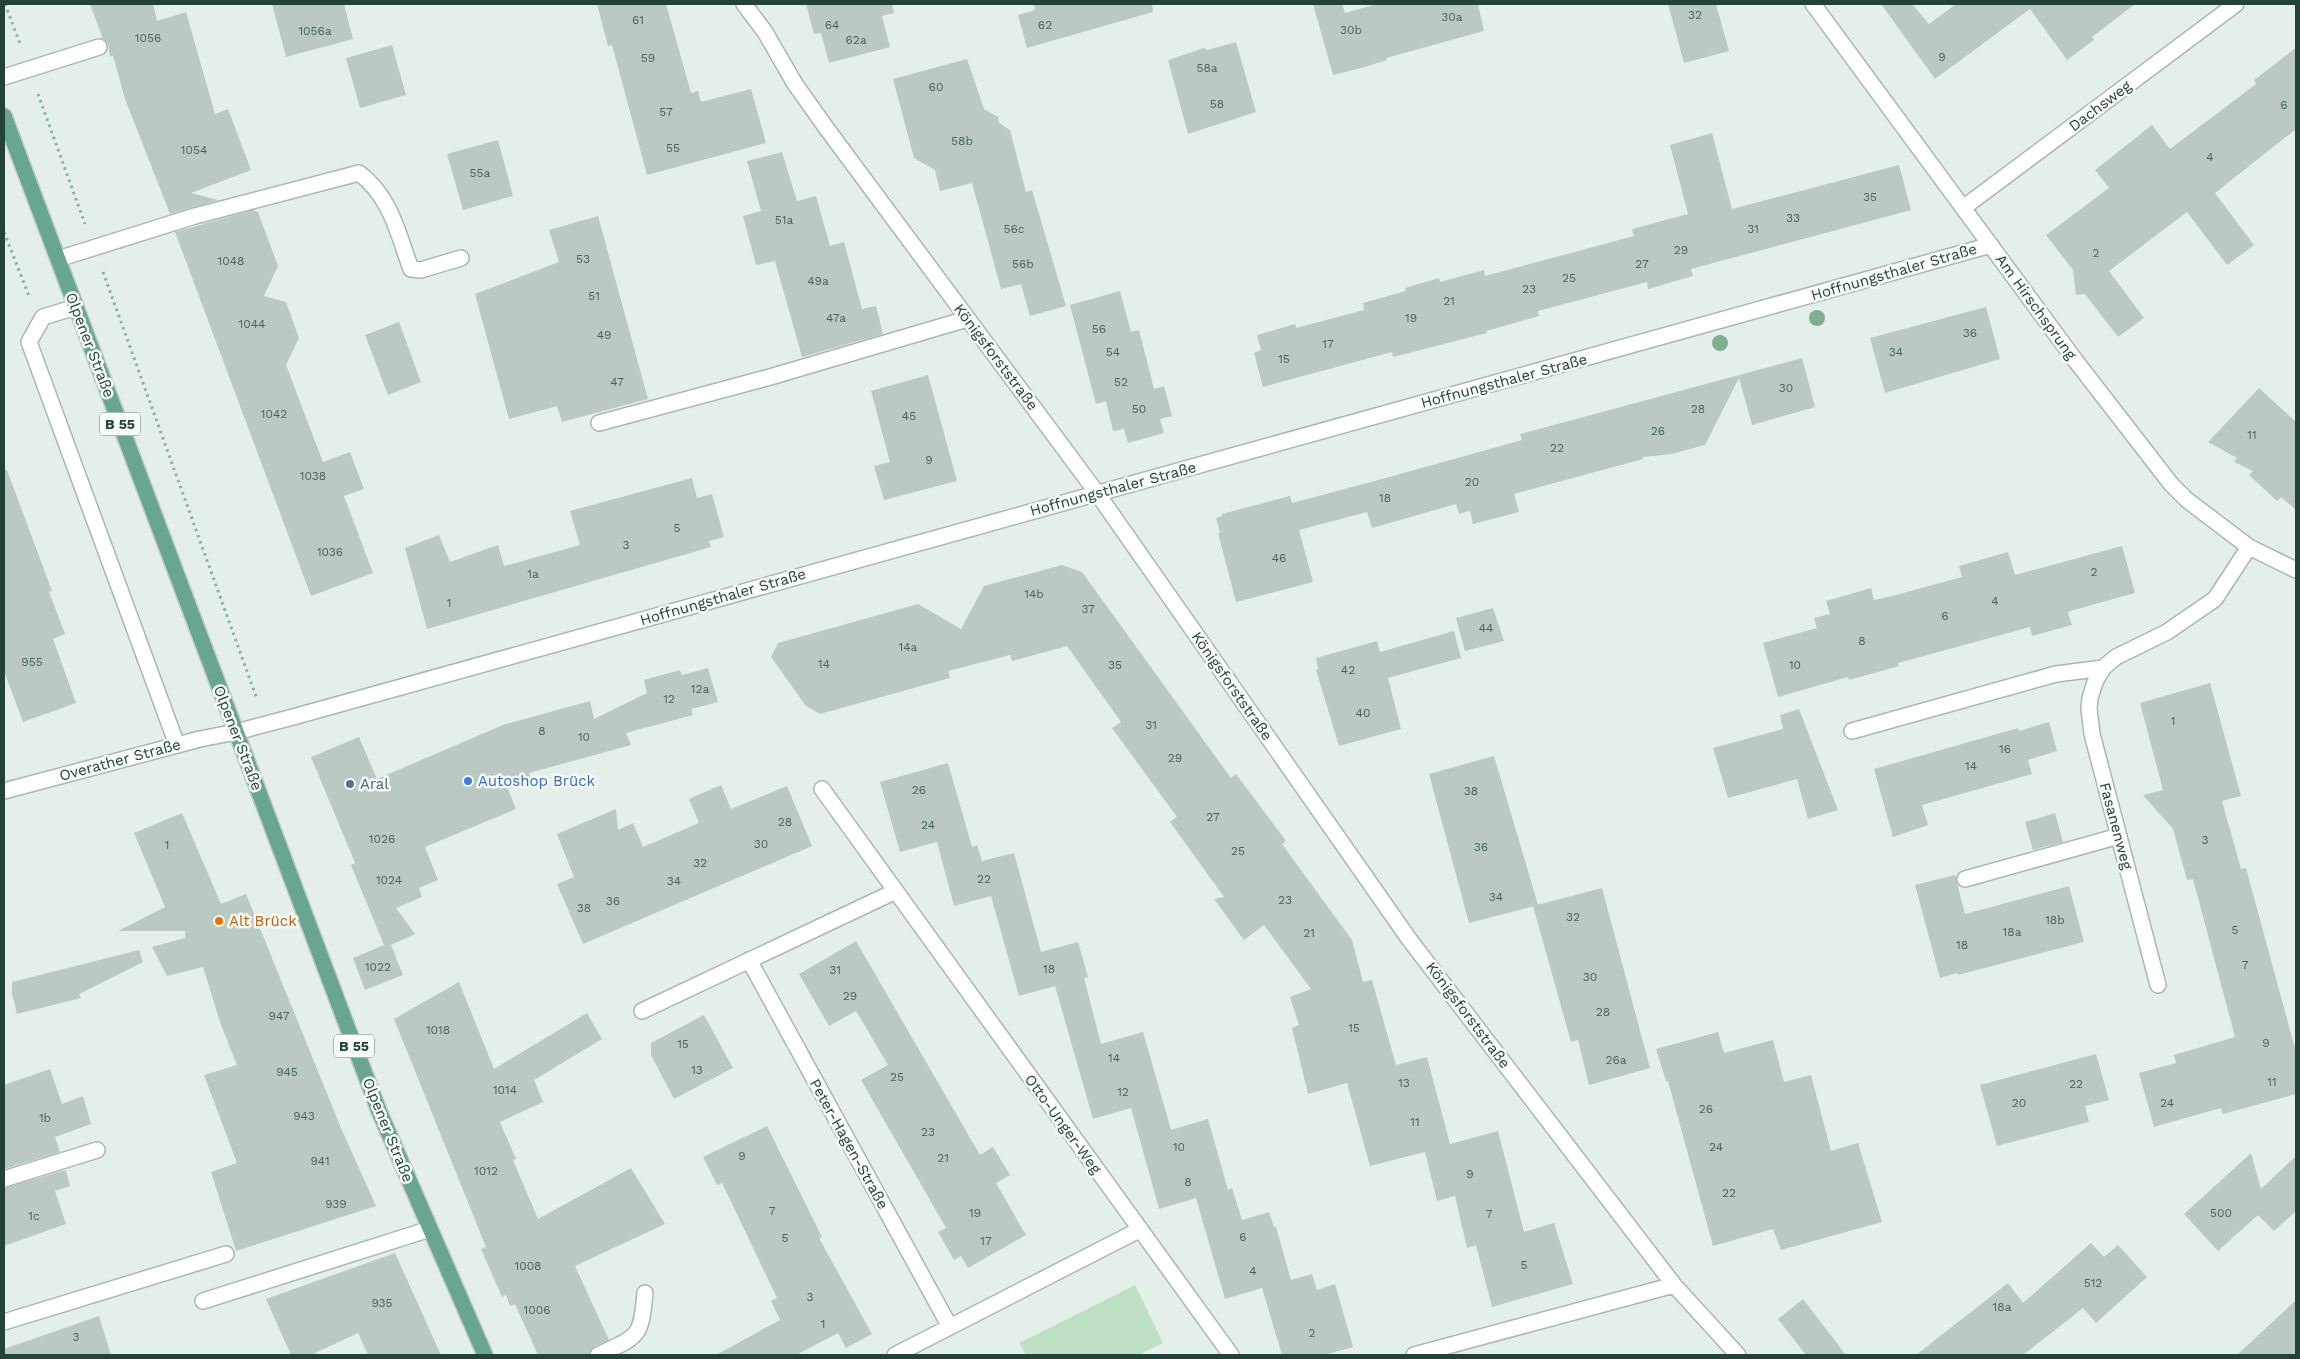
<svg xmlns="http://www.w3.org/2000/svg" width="2300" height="1359" font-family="'Work Sans',sans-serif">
  <rect width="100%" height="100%" fill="#e5efea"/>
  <path fill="#bee0c5" d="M1135 1285 1163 1343 1138 1355H1026L1019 1343Z"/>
  <path fill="#bacac3" d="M90 4H153L157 21 186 12 215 114 228 109 251 170 191 193 218 200 170 214 125 99 113 55 110 57 108 44 103 39Z
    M272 4H344L353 39 286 57Z
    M597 4H666L691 93 698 91 701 102 751 89 766 143 647 175 612 45 608 46Z
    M806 4H892L894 13 882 16 890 47 829 63 821 33 814 34Z
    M1034 4H1152L1153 12 1027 48 1018 15 1035 10Z
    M1313 4H1342L1345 13 1377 4H1478L1484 31 1386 58 1387 60 1365 67 1333 75Z
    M1668 4H1716L1729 51 1684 63Z
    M1881 4H1912L1929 24 1956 4H2135L2092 37 2094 40 2067 60 2030 9 1935 79Z
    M1236 42 1256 112 1188 134 1168 60 1204 48 1207 50Z
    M392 45 406 95 360 108 346 58Z
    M2296 48V129L2215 193 2254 245 2227 265 2187 212 2109 271 2144 318 2118 337 2085 294 2076 295 2073 270 2046 235 2109 188 2095 170 2152 125 2170 149 2256 84 2254 80Z
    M967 59 984 109 998 117 999 123 1010 130 1026 192 1032 190 1066 306 1030 316 1021 284 1001 289 972 183 940 191 935 170 914 158 893 79Z
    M1712 133 1732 209 1899 165 1911 210 1691 269 1693 276 1648 289 1647 282 1538 311 1539 316 1486 331 1487 333 1393 357 1392 352 1263 387 1254 353 1261 350 1257 335 1295 324 1296 328 1364 310 1363 303 1406 291 1405 288 1439 278 1440 282 1484 270 1485 276 1634 236 1632 229 1688 214 1670 145Z
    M498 140 513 196 463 210 447 154Z
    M782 152 797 201 816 196 830 246 844 242 862 309 876 306 883 334 802 357 775 261 756 265 743 216 761 211 747 161Z
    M253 210 258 212 278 266 264 296 286 302 299 338 286 365 323 462 350 452 364 489 344 496 373 573 311 596 175 232Z
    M598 216 648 399 562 422 557 406 509 419 475 294 559 262 549 230Z
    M1120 291 1131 332 1139 330 1154 389 1164 386 1172 416 1160 419 1164 433 1128 443 1124 429 1113 431 1106 401 1096 404 1070 305Z
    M1986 307 2000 359 1885 393 1870 338Z
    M399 322 421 382 388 395 365 335Z
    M1802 358 1815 407 1752 425 1739 378 1705 445 1671 454 1643 457V459L1514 494 1519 512 1473 524 1470 511 1459 514 1456 504 1372 528 1367 512 1299 530 1313 582 1236 602 1218 533H1220L1216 518 1222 516V514L1290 496 1292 503 1382 479 1522 440 1520 434Z
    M928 375 957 481 884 500 874 466 890 462 871 391Z
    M2259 388 2296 422V510L2281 497 2277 501 2249 475 2253 471 2234 462 2237 458 2208 442Z
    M4 470H7L52 591 49 592 65 634 53 639 76 703 23 722 4 671Z
    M692 478 697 498 712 494 724 537 709 541 711 547 427 629 405 548 439 535 450 562 498 545 504 566 580 545 570 511Z
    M2122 546 2135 593 2070 611 2068 613 2072 625 2032 636 2030 627 1898 663 1899 666 1849 680 1848 677 1778 697 1763 643 1817 628 1814 618 1830 614 1826 601 1871 588 1874 600 1896 595 1962 577 1959 566 2008 552 2015 575Z
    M1062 565 1082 572 1231 778 1236 774 1286 841 1282 844 1352 940 1363 982 1372 980 1396 1065 1427 1057 1450 1144 1498 1131 1524 1232 1554 1223 1573 1284 1492 1307 1476 1245 1467 1248 1455 1196 1437 1201 1425 1152 1370 1166 1347 1083 1308 1094 1292 1028 1299 1025 1290 997 1311 989 1264 925 1244 940 1214 899 1224 897 1170 822 1177 817 1112 728 1121 722 1067 646 1012 661 1010 655 948 671 950 678 820 714 806 706 771 657 778 643 918 604 961 629 984 586Z
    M1493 608 1504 641 1465 651 1456 618Z
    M1454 631 1461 658 1388 678 1401 729 1339 746 1316 670 1318 669 1316 658 1377 641 1380 652Z
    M708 668 718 702 691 709 693 715 626 733 631 745 529 773 532 783 508 789 516 809 425 847 438 880 419 888 422 897 396 908 415 934 391 945 403 975 365 990 353 958 384 945 351 865 355 863 311 757 359 737 377 779 503 725 590 701 594 719 647 693 644 680 680 670 682 675Z
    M2210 683 2241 796 2222 801 2241 869 2246 868 2296 1052V1094L2223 1114 2221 1108 2154 1127 2139 1073 2176 1063 2174 1055 2235 1037 2193 879 2187 880 2173 829 2143 795 2163 790 2140 703Z
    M1799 709 1838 810 1808 819 1797 779 1728 798 1713 748 1783 729 1780 715Z
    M2049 722 2057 751 2028 760 2032 774 1922 805 1928 825 1893 837 1874 769 2018 728 2019 731Z
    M1494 756 1538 905 1469 923 1429 774Z
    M948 763 972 847 977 845 982 861 1014 853 1041 952 1078 942 1088 977 1084 978 1101 1044 1143 1032 1171 1130 1208 1119 1228 1190 1232 1188 1242 1220 1269 1212 1274 1227H1276L1291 1280 1312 1274 1317 1290 1335 1284 1353 1347 1324 1355H1282L1262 1288 1225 1299 1196 1198 1159 1209 1131 1108 1093 1119 1055 986 1019 996 991 896 954 906 937 842 900 852 880 782Z
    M721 785 731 809 787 786 812 846 583 944 557 884 574 877 557 834 616 809 618 830 633 823 643 847 699 823 689 799Z
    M182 813 221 904 246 894 341 1128 376 1206 236 1251 211 1172 237 1163 204 1075 237 1065 221 1025 203 967 167 976 152 947 185 938V931H118L165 907 134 833Z
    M2055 813 2063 842 2033 850 2025 822Z
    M1955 875 1965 914 2069 886 2084 942 1958 975 1957 973 1940 978 1915 885Z
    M1602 888 1650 1068 1589 1085 1578 1040 1571 1042 1533 906Z
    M856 941 980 1155 993 1147 1010 1175 996 1183 1026 1235 968 1268 961 1256 954 1260 938 1232 946 1228 861 1080 888 1065 856 1011 829 1026 799 974Z
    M139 950 143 962 79 994 81 998 17 1014 12 994V982Z
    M459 982 494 1069 587 1013 602 1039 534 1080 543 1102 500 1122 516 1159 513 1160 538 1219 631 1168 665 1224 575 1266 609 1340 594 1347 589 1355H538L515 1304 510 1306 506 1295 502 1297 481 1249 486 1247 394 1019Z
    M704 1015 733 1068 674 1099 651 1055V1043Z
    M1718 1032 1724 1053 1773 1040 1784 1082 1811 1075 1831 1151 1858 1143 1882 1222 1781 1250 1773 1229 1713 1246 1668 1081H1666L1656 1049Z
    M2096 1054 2109 1100 2085 1106 2089 1122 1997 1146 1980 1085Z
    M50 1069 62 1104 83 1096 91 1124 55 1137 60 1152 4 1169V1085Z
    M767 1126 822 1237 819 1238 872 1334 846 1348 838 1333 796 1355H716L780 1320 771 1301 777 1298 722 1183 717 1185 703 1157Z
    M2251 1153 2261 1189 2296 1156V1211L2274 1231 2258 1215 2218 1251 2184 1214Z
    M66 1170 70 1186 55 1191 66 1224 4 1246V1188Z
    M2091 1243 2104 1257 2118 1245 2147 1277 2096 1323 2083 1308 2023 1355H1916L2008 1283 2023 1303Z
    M395 1253 441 1355H368L358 1333 311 1355H291L266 1299Z
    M1803 1299 1846 1355H1806L1778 1319Z
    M2296 1300V1355H2237Z
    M99 1316 111 1355H4V1349Z"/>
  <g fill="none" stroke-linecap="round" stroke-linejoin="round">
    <defs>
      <path id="minor" d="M744 4 765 32 795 84 827 129 1097 493 1409 939 1674 1285 1738 1355
        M1813 4 2075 360 2171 484 2187 500 2249 547 2296 570
        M4 77 99 47
        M1963 208 2236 4
        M58 259 195 216 359 173C391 197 398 234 411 269L421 270 461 258
        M76 307 43 317 29 342 177 745
        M599 423 770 377 967 319
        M1852 731 2056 674 2103 668
        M822 789 1231 1355
        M4 791 200 739 236 732 293 717 1991 245
        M1965 879 2119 836
        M749 960 950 1327
        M2158 985 2092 734 2089 709 2090 698 2095 682 2103 668 2116 657 2167 632 2215 599 2249 547
        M642 1011 896 891
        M4 1179 97 1150
        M203 1301 430 1229
        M4 1322 226 1254
        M598 1355C638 1336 641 1339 645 1293
        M895 1355 1139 1230
        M1414 1355 1674 1285"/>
      <path id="major" d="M4 116 379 1111 485 1355"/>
    </defs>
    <use href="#minor" stroke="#a7b8b1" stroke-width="18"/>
    <use href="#major" stroke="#c1cac7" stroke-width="18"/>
    <path stroke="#85b3a2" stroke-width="3" stroke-dasharray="2.5 4" stroke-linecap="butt" d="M5 4 21 46
      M38 94 85 224
      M4 232 29 296
      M103 272 257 699"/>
    <use href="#minor" stroke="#fff" stroke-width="15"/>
    <use href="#major" stroke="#68a593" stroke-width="15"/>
  </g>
  <g fill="#7faf90">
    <circle cx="1817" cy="318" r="8"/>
    <circle cx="1720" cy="343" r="8"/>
  </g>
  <circle fill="#3f7fe0" stroke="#f6fbf8" stroke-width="2" cx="468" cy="781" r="5"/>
  <circle fill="#5c6f8a" stroke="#f6fbf8" stroke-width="2" cx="350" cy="784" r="5"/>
  <circle fill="#e8710a" stroke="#f6fbf8" stroke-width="2" cx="219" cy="921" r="5"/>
  <g text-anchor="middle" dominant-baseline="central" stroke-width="5" stroke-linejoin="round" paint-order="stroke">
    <g font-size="12" fill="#49645b">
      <text x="1695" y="15">32</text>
      <text x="1452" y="17">30a</text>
      <text x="638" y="20">61</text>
      <text x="832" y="25">64</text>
      <text x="1045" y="25">62</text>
      <text x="1351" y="30">30b</text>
      <text x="315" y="31">1056a</text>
      <text x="148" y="38">1056</text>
      <text x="856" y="40">62a</text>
      <text x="1942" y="57">9</text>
      <text x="648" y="58">59</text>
      <text x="1207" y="68">58a</text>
      <text x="936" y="87">60</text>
      <text x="1217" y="104">58</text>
      <text x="2284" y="105">6</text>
      <text x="666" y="112">57</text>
      <text x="962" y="141">58b</text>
      <text x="673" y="148">55</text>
      <text x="194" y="150">1054</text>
      <text x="2210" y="157">4</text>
      <text x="480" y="173">55a</text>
      <text x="1870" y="197">35</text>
      <text x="1793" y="218">33</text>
      <text x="784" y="220">51a</text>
      <text x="1014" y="229">56c</text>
      <text x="1753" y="229">31</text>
      <text x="1681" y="250">29</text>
      <text x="2096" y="253">2</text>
      <text x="583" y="259">53</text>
      <text x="231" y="261">1048</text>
      <text x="1023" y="264">56b</text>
      <text x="1642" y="264">27</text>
      <text x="1569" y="278">25</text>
      <text x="818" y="281">49a</text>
      <text x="1529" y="289">23</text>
      <text x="594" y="296">51</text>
      <text x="1449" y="301">21</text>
      <text x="836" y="318">47a</text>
      <text x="1411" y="318">19</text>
      <text x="252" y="324">1044</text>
      <text x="1099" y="329">56</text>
      <text x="1970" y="333">36</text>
      <text x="604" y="335">49</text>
      <text x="1328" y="344">17</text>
      <text x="1113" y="352">54</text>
      <text x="1896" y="352">34</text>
      <text x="1284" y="359">15</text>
      <text x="617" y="382">47</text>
      <text x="1121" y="382">52</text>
      <text x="1786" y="388">30</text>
      <text x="1139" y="409">50</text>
      <text x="1698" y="409">28</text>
      <text x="274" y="414">1042</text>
      <text x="909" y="416">45</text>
      <text x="1658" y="431">26</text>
      <text x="2252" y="435">11</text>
      <text x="1557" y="448">22</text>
      <text x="929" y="460">9</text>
      <text x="313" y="476">1038</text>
      <text x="1472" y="482">20</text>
      <text x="1385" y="498">18</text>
      <text x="677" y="528">5</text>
      <text x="626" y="545">3</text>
      <text x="330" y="552">1036</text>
      <text x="1279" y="558">46</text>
      <text x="2094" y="572">2</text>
      <text x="533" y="574">1a</text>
      <text x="1034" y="594">14b</text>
      <text x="1995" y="601">4</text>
      <text x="449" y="603">1</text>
      <text x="1088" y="609">37</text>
      <text x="1945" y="616">6</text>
      <text x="1486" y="628">44</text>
      <text x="1862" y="641">8</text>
      <text x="908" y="647">14a</text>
      <text x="32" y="662">955</text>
      <text x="824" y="664">14</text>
      <text x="1115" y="665">35</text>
      <text x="1795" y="665">10</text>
      <text x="1348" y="670">42</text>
      <text x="700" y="689">12a</text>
      <text x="669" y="699">12</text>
      <text x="1363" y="713">40</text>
      <text x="2173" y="721">1</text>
      <text x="1151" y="725">31</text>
      <text x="542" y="731">8</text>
      <text x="584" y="737">10</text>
      <text x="2005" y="749">16</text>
      <text x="1175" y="758">29</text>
      <text x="1971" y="766">14</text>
      <text x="919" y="790">26</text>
      <text x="1471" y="791">38</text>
      <text x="1213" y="817">27</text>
      <text x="785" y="822">28</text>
      <text x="928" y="825">24</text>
      <text x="382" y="839">1026</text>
      <text x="2205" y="840">3</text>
      <text x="761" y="844">30</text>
      <text x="167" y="845">1</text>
      <text x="1481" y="847">36</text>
      <text x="1238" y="851">25</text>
      <text x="700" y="863">32</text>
      <text x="984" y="879">22</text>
      <text x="389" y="880">1024</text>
      <text x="674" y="881">34</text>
      <text x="1496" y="897">34</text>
      <text x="1285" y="900">23</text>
      <text x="613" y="901">36</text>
      <text x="584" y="908">38</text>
      <text x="1573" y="917">32</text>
      <text x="2055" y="920">18b</text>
      <text x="2235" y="930">5</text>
      <text x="2012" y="932">18a</text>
      <text x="1309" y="933">21</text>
      <text x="1962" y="945">18</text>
      <text x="2245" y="965">7</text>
      <text x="378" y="967">1022</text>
      <text x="1049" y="969">18</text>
      <text x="835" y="970">31</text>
      <text x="1590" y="977">30</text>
      <text x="850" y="996">29</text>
      <text x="1603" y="1012">28</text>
      <text x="279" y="1016">947</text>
      <text x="1354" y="1028">15</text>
      <text x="438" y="1030">1018</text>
      <text x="2266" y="1043">9</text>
      <text x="683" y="1044">15</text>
      <text x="1114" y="1058">14</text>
      <text x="1616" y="1060">26a</text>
      <text x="697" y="1070">13</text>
      <text x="287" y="1072">945</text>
      <text x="897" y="1077">25</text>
      <text x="2272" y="1082">11</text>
      <text x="1404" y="1083">13</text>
      <text x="2076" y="1084">22</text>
      <text x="505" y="1090">1014</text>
      <text x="1123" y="1092">12</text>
      <text x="2019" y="1103">20</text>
      <text x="2167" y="1103">24</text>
      <text x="1706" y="1109">26</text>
      <text x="304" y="1116">943</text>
      <text x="45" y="1118">1b</text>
      <text x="1415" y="1122">11</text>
      <text x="928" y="1132">23</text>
      <text x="1179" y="1147">10</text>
      <text x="1716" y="1147">24</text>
      <text x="742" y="1156">9</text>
      <text x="943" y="1158">21</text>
      <text x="320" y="1161">941</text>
      <text x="486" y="1171">1012</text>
      <text x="1470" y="1174">9</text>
      <text x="1188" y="1182">8</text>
      <text x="1729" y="1193">22</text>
      <text x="336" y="1204">939</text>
      <text x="772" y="1211">7</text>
      <text x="975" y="1213">19</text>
      <text x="2221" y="1213">500</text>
      <text x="1489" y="1214">7</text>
      <text x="34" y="1216">1c</text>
      <text x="1243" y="1237">6</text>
      <text x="785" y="1238">5</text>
      <text x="986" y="1241">17</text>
      <text x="1524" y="1265">5</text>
      <text x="528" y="1266">1008</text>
      <text x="1253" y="1271">4</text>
      <text x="2093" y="1283">512</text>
      <text x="810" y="1297">3</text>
      <text x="382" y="1303">935</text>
      <text x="2002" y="1307">18a</text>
      <text x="537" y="1310">1006</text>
      <text x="823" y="1324">1</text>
      <text x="1312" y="1333">2</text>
      <text x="76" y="1337">3</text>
    </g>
    <g fill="#f6fbf8" stroke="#627a72" stroke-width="1">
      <rect x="100" y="412.5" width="40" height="23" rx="4"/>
      <rect x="334" y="1034.5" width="40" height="23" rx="4"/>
    </g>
    <g font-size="14" font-weight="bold" fill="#234238">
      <text x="120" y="424">B 55</text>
      <text x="354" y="1046">B 55</text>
    </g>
    <g font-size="15" fill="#234238" stroke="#f6fbf8">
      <text transform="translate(2100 106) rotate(-37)">Dachsweg</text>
      <text transform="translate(1894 272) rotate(-16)">Hoffnungsthaler Straße</text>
      <text transform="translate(2036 307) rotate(54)">Am Hirschsprung</text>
      <text transform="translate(90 345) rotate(69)">Olpener Straße</text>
      <text transform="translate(996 357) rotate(53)">Königsforststraße</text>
      <text transform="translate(1504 381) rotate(-15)">Hoffnungsthaler Straße</text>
      <text transform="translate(1113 489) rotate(-15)">Hoffnungsthaler Straße</text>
      <text transform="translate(723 597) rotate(-16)">Hoffnungsthaler Straße</text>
      <text transform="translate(1232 686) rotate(55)">Königsforststraße</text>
      <text transform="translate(238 738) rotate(69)">Olpener Straße</text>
      <text transform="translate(120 760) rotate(-15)">Overather Straße</text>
      <text transform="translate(2116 826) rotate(75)">Fasanenweg</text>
      <text transform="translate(1468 1015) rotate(53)">Königsforststraße</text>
      <text transform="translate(1063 1124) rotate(54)">Otto-Unger-Weg</text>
      <text transform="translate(388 1130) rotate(68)">Olpener Straße</text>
      <text transform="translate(849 1144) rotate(61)">Peter-Hagen-Straße</text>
    </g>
    <g font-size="15" fill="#366cbe" stroke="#f6fbf8" text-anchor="start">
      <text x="478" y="781">Autoshop Brück</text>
    </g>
    <g font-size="15" fill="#4e5e75" stroke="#f6fbf8" text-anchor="start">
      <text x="360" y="784">Aral</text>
    </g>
    <g font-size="15" fill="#c56008" stroke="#f6fbf8" text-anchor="start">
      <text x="229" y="921">Alt Brück</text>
    </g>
  </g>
  <rect width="2300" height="1359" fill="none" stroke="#234238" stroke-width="10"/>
</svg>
